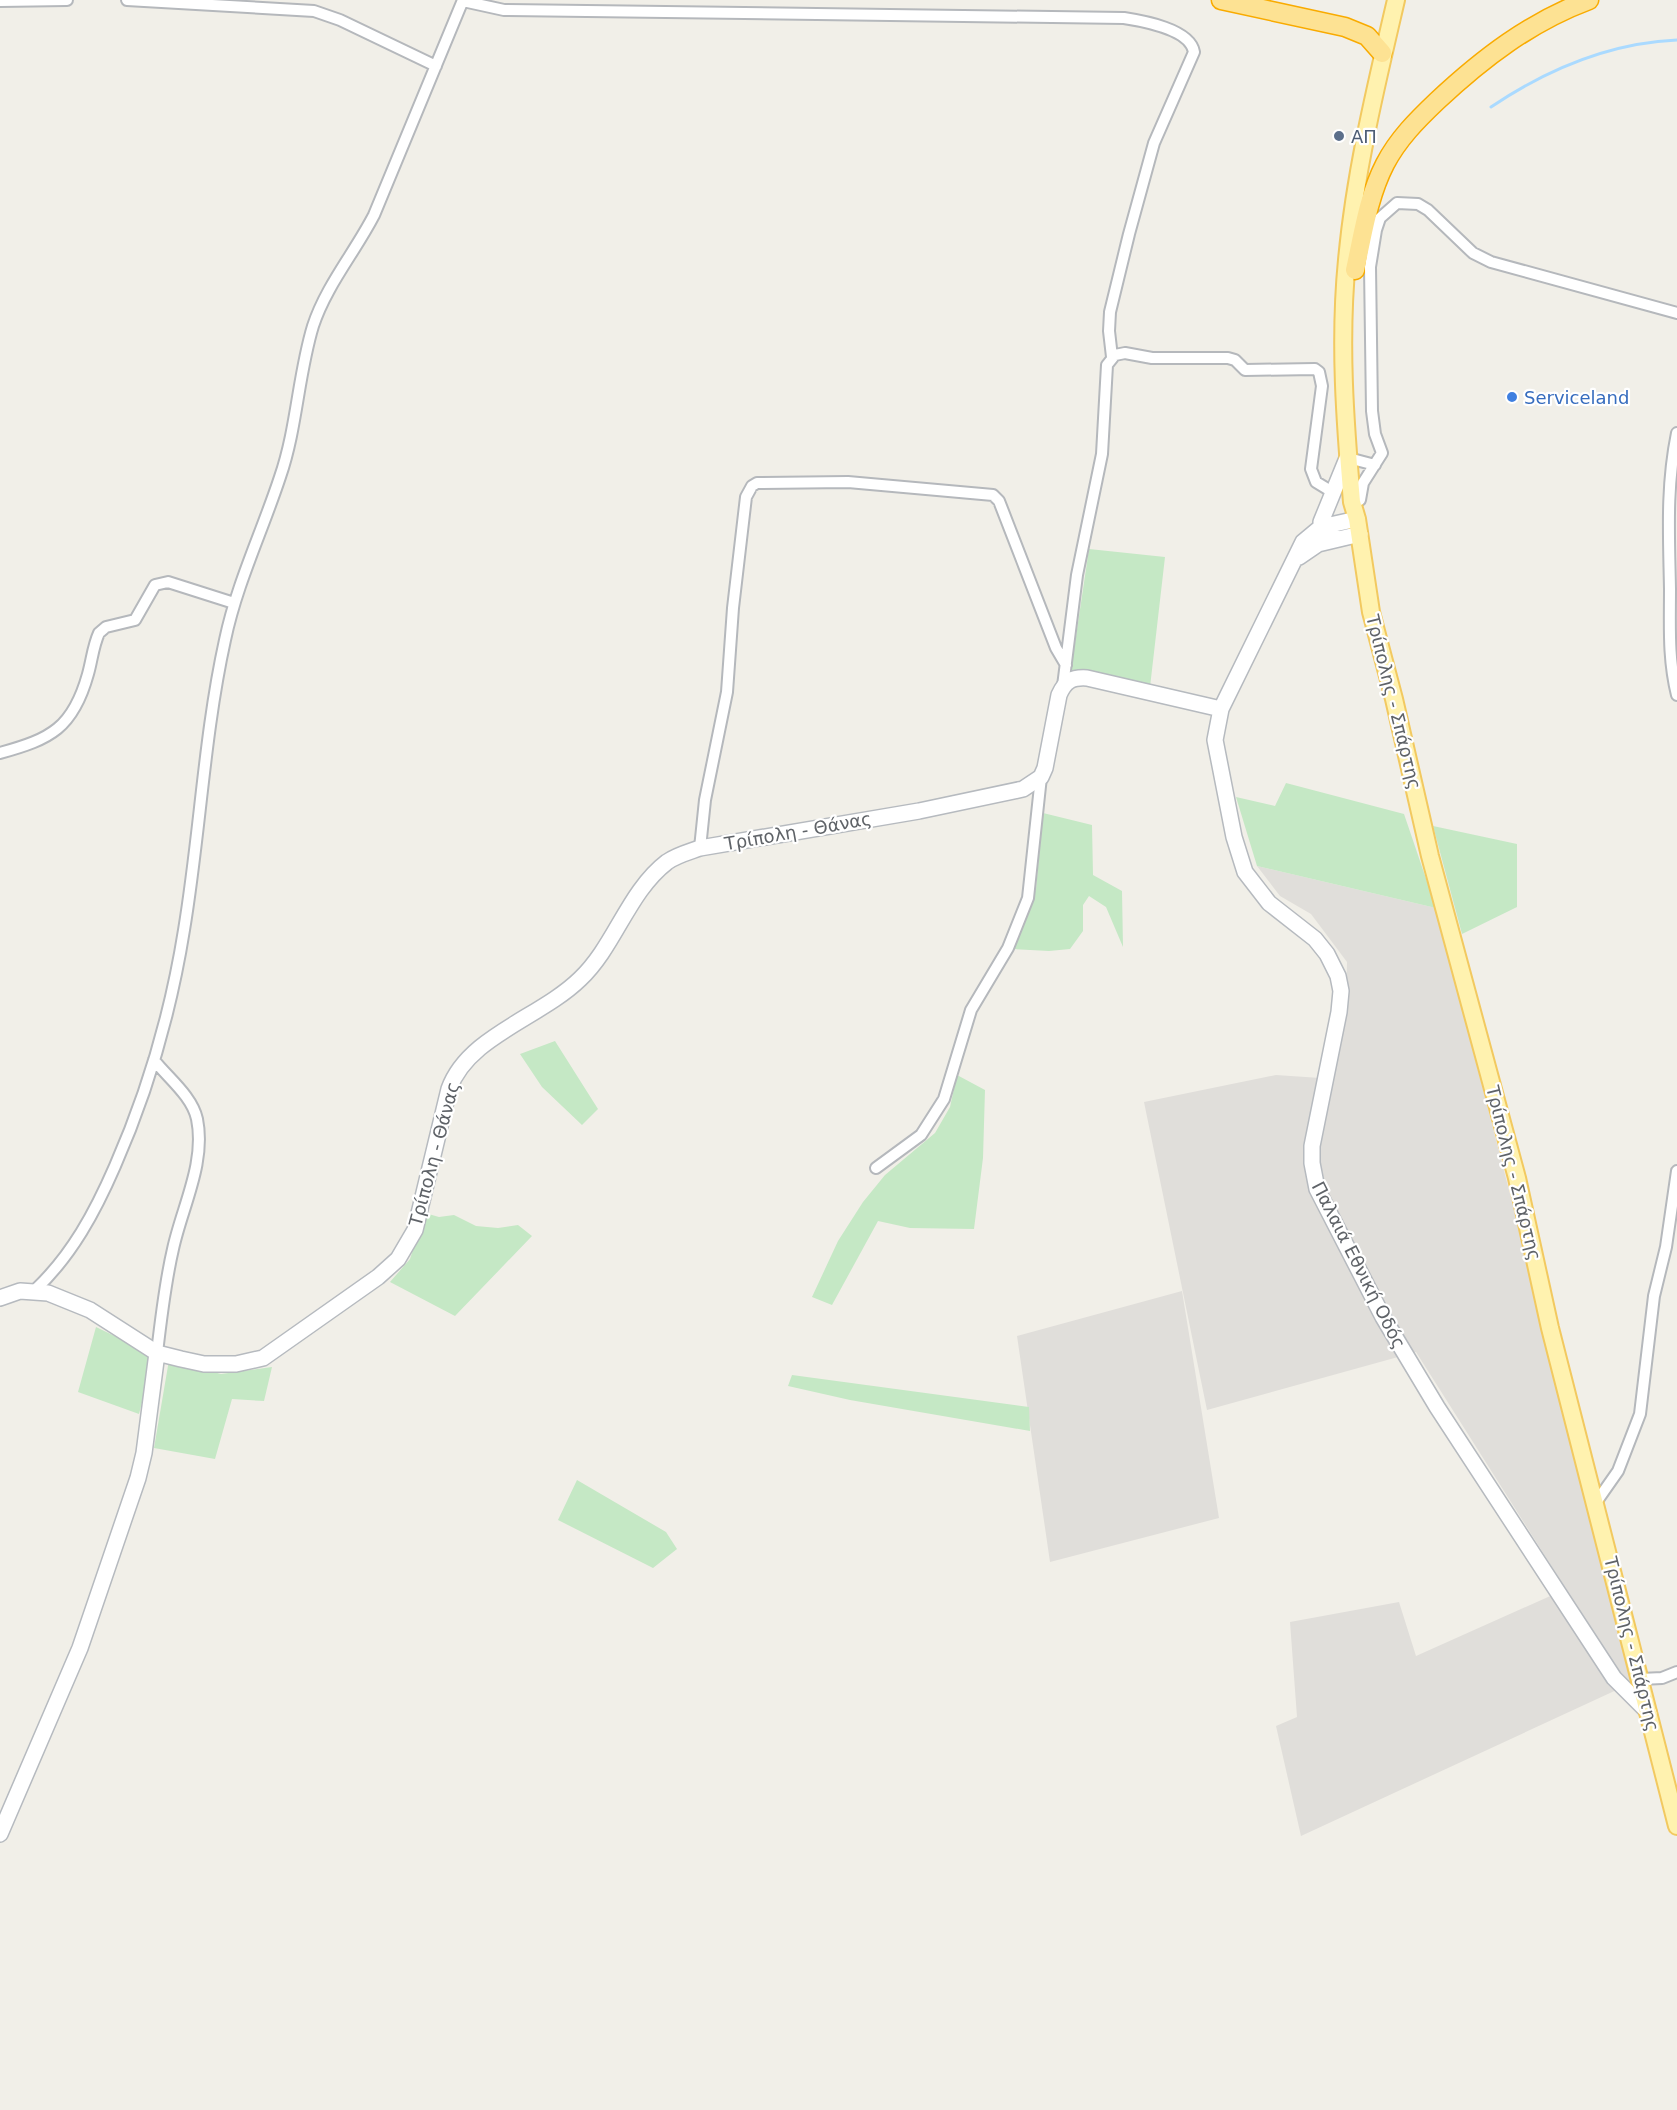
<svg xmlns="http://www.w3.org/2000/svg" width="1677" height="2110" font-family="'DejaVu Sans',sans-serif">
  <rect width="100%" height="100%" fill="#f1efe8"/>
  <path fill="#e0deda" d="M1257 866 1436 908 1636 1681 1301 1836 1276 1726 1297 1717 1290 1622 1399 1602 1416 1656 1566 1589 1416 1352 1207 1410 1144 1102 1276 1075 1320 1078 1346 1019 1347 962 1311 914 1280 896Z
    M1182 1291 1219 1518 1050 1562 1017 1336Z"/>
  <path fill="#c5e8c5" d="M1089 549 1165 557 1150 687 1071 670Z
    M1286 783 1404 814 1436 908 1257 866 1236 797 1275 806Z
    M1043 813 1092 825 1093 875 1122 891 1123 947 1106 907 1089 896 1083 905V931L1070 949 1049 951 1013 949 1036 889Z
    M1433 826 1517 844V907L1462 934Z
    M555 1041 598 1109 582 1125 542 1087 520 1054Z
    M957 1075 985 1090 983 1158 974 1229 910 1228 878 1221 832 1305 812 1297 838 1241 863 1202 885 1175 935 1133 950 1107Z
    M425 1213 439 1217 454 1215 476 1226 498 1228 518 1225 532 1236 455 1316 390 1282 410 1259Z
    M96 1327 154 1355 139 1414 78 1392Z
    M169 1360 221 1374 272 1367 264 1401 232 1399 215 1459 154 1448Z
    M792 1375 1029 1407 1030 1431 850 1400 788 1386Z
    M577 1480 666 1532 677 1549 653 1568 558 1520Z"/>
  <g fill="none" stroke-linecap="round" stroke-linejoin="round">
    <path stroke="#aadaff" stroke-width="3" d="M1491 107C1546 70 1610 43 1677 40"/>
    <defs>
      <path id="street" d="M127 0 314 11 340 20 436 66
        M0 1 67 0
        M463 1 504 10 1124 18C1143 21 1190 29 1194 52L1154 143 1129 234 1110 312 1109 331 1112 357
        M1677 433C1666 487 1669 535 1670 589 1670 626 1668 659 1677 695
        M1356 460 1375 465
        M1360 500 1363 483 1382 453 1375 434 1372 411 1370 267 1376 230 1380 218 1397 203 1418 204 1428 210 1473 253 1491 262 1677 313
        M1063 686 1077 575 1102 454 1107 365 1115 355 1125 353 1152 358H1228L1235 360 1245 370 1315 369 1319 372 1322 386 1311 469 1316 482 1334 493
        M0 753C51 739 73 728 88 674 92 660 93 646 99 633L106 627 135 620 155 585 168 582 234 603
        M700 848 705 800 727 692 733 608 746 497 752 486 757 483 848 482 993 495 999 501 1056 648 1066 665
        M154 1060C168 1078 192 1096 197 1119 206 1163 182 1207 173 1249 165 1283 161 1318 157 1353
        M876 1168 921 1135 944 1099 971 1010 1008 948 1028 898 1041 777
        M35 1290C72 1255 95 1212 115 1166 148 1091 171 1011 184 930 200 834 204 735 225 640 237 583 262 532 280 477 297 428 298 375 313 326 326 286 355 252 374 215L463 0
        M1597 1501 1618 1471 1640 1414 1654 1296 1666 1247 1677 1171
        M1641 1679 1662 1678 1677 1672"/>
      <path id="secondary" d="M1357 519 1321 527 1303 542 1221 709 1215 740 1234 837 1245 872 1269 903 1315 939 1327 954 1338 976 1341 991 1339 1012 1312 1146V1163L1317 1189 1383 1317 1437 1407 1614 1678 1649 1713
        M1336 538 1324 532 1321 522 1348 456
        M1299 557 1318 544 1360 534
        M0 1298 20 1291 48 1293 90 1310 157 1353 181 1359 204 1364H236L263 1358 378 1277 398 1259 415 1230 449 1089C468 1036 540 1018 580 979 615 946 628 892 667 862 677 855 689 852 700 848L919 811 1023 789 1041 777 1045 768 1059 695C1065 681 1072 677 1087 678L1221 709
        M0 1834 80 1648 138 1478 144 1453 157 1353"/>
      <path id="primary" d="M1396 0C1376 86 1355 172 1347 260 1339 341 1345 422 1352 502L1357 519 1371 612 1394 699 1430 856 1517 1178 1550 1328 1677 1826"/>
      <path id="highway" d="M1221 0 1345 27 1367 36 1382 53
        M1355 270C1363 234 1368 197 1385 164 1398 139 1417 120 1437 101 1483 58 1530 22 1589 0"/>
    </defs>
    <use href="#street" stroke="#b5b8bc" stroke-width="14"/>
    <use href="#secondary" stroke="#b6babf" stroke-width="18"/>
    <use href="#primary" stroke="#f2c960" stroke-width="20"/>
    <use href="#highway" stroke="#f9ab00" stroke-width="21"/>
    <use href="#street" stroke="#fff" stroke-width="10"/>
    <use href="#secondary" stroke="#fff" stroke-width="15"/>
    <use href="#primary" stroke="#fff2af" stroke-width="16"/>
    <use href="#highway" stroke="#fde293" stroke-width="18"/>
  </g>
  <circle fill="#5c6f8a" stroke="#fff" stroke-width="2" cx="1339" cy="136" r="6"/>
  <circle fill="#3f7fe0" stroke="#fff" stroke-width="2" cx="1512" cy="397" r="6"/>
  <g text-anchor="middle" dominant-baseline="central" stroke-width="4.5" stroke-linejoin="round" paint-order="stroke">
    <g font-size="18" fill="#4e5e75" stroke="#fff" text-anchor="start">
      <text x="1351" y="136">ΑΠ</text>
    </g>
    <g font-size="18" fill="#366cbe" stroke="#fff" text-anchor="start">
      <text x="1524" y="397">Serviceland</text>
    </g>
    <g font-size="18" fill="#5f6368" stroke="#fff">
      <text transform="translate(1394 702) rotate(76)">Τρίπολης - Σπάρτης</text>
      <text transform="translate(798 831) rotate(-10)">Τρίπολη - Θάνας</text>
      <text transform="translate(434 1154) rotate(-75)">Τρίπολη - Θάνας</text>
      <text transform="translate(1514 1173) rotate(76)">Τρίπολης - Σπάρτης</text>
      <text transform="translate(1359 1265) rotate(63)">Παλαιά Εθνική Οδός</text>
      <text transform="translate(1632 1644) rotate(76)">Τρίπολης - Σπάρτης</text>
    </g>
  </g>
</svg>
